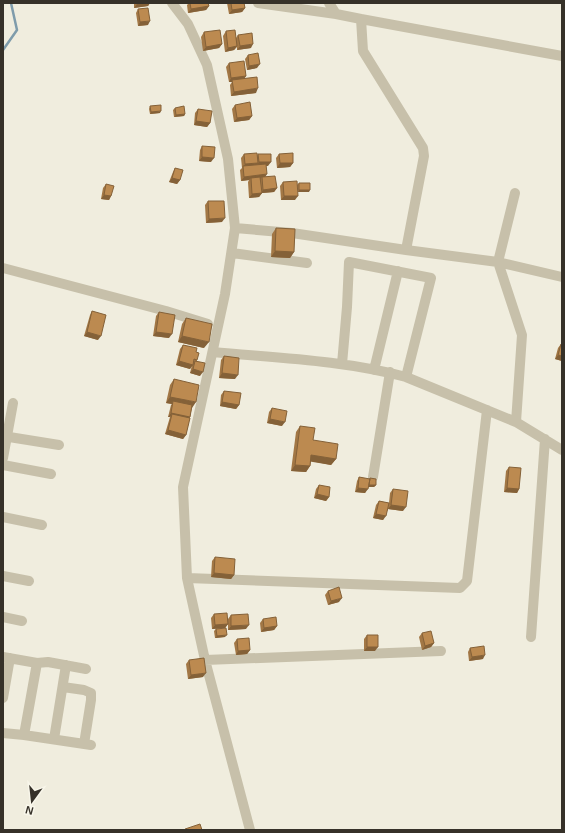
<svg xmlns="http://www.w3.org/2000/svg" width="565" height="833" font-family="Arial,sans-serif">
  <rect width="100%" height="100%" fill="#f0edde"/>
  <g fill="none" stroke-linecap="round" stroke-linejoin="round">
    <path stroke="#7f9cab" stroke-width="2.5" d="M3 50 17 30 11 3"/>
    <path stroke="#c7c0aa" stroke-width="10" d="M172 3 188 24 207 65 228 159 235 228 225 294 183 487 187 578 205 660 250 830
      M258 3 336 14 361 19 363 51 423 148 424 156 406 250
      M329 3 336 14
      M361 19 562 56
      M515 193 498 262 562 277
      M235 228 292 233 406 250 498 262 522 335 516 422
      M232 253 307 263
      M3 268 166 311 208 324
      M213 352C277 358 343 360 406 377L516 422 562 450
      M342 364 347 307 349 262 431 278 406 377
      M374 370 398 271
      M3 436 59 445
      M3 458 13 403
      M3 465 51 474
      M373 477 390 372
      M3 517 42 525
      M3 576 29 581
      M187 578 460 588 467 581 487 410
      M3 617 22 621
      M531 637 545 439
      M3 657 37 663 48 662 86 669
      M205 660 441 651
      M63 687 84 690 91 693V700L84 744
      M3 698 10 658
      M3 733 24 735 91 745
      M24 735 37 663
      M54 739 66 665"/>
  </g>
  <path fill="#a27745" d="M134 3H150L148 6 134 8Z
    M189 3H208L209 6 206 10 188 13 187 5Z
    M227 3H244L245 8 242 12 229 14Z
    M138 9 148 25 138 26 136 13Z
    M226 31 236 38 238 35 251 48 237 50V47L234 50 225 52 223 36Z
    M204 32 222 44 219 48 203 51 201 37Z
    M248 55 257 68 247 70 245 59Z
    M229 63 246 76 244 79 256 93 231 96 230 85 232 82H229L226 67Z
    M235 105 252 116 249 120 234 122 232 109Z
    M150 106 160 113 150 114 149 109Z
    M175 108 185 114 184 116 174 117 173 110Z
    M198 109 210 123 207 127 194 125 195 113Z
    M202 146 211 162 199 161 200 150Z
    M244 154 257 156 258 154 268 166H266L265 177 277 188 274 192 262 193 259 197 249 198 248 182 249 180 241 181 240 170 242 168 241 158Z
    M279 154 293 163 290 167 277 168 276 158Z
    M175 168 180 180 177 184 169 182 173 172Z
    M283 182 295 200H281L280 186Z
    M299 183 309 192H298L297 185Z
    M106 184 111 196 109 200 101 199 103 188Z
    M208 201 222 222 206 223 205 205Z
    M276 228 294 252 290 258 271 257 272 234Z
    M92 311 98 340 84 336 90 315Z
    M159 312 169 338 153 336 156 316Z
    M186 318 204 348 178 342 182 324Z
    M561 344H562V361L555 359 558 348Z
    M183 345 196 352 197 361 200 376 190 373 192 365 190 369 176 365 180 349Z
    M224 356 235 379 219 378 221 360Z
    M174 379 192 408 186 435 183 439 165 434 170 417H168L171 405 172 404 166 403 170 385Z
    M224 391 239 405 236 409 220 406 221 395Z
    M272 408 282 426 267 423 269 412Z
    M300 426 313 440 336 459 331 465 311 461 310 466 306 472 291 471 296 432Z
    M509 467 519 489 517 493 504 492 506 471Z
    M359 477 376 485 374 487H368L365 493 355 492 357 481Z
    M319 485 329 497 326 501 314 498 316 489Z
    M393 489 403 511 388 509 383 520 373 518 376 505 379 501 389 503 390 493Z
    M215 557 234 575 231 579 211 577 212 561Z
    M328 591 339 602 328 605 325 595Z
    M214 614 228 619 231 615 246 629 228 630V624L225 628 212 629 211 618Z
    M263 619 277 626 274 630 261 632 260 623Z
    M216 629 225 637 215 638 214 631Z
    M422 633 434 643 431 647 422 650 419 637Z
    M367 635 375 651H364V639Z
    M237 639 250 650 247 654 236 655 234 643Z
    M470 648 483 659 469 661 468 652Z
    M189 660 203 677 188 679 186 664Z"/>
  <path fill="#846138" d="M143 3H150L148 6 134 8 137 4Z
    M209 6 206 10 188 13 191 9Z
    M245 8 242 12 229 14 232 10Z
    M150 21 148 25 138 26 140 22Z
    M222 44 219 48 203 51 206 47Z
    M253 44 251 48 237 50 240 46Z
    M237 46 234 50 225 52 228 48Z
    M260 64 257 68 247 70 249 66Z
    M246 76 243 80H232V82H229L231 78Z
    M258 88 256 93 231 96 234 92Z
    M161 111 160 113 150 114 151 112Z
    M185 114 184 116 174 117 176 115Z
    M252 116 249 120 234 122 237 118Z
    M196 121 210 123 207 127 194 125Z
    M202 157 214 158 211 162 199 161Z
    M259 162H271L268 166H256Z
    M258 163 255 167H243L245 164Z
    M280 163H293L290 167 277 168Z
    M267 174 264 179 262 177 260 179 251 178 249 180 241 181 244 177Z
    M172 178 180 180 177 184 169 182Z
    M277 188 274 192 262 193 259 197 249 198 252 194 260 193 263 190Z
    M299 190H310L309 192H298Z
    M104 195 111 196 109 200 101 199Z
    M284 196H298L295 200H281Z
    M225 218 222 222 206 223 209 219Z
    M275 251 294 252 290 258 271 257Z
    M87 332 101 336 98 340 84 336Z
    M156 332 172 334 169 338 153 336Z
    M182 336 209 342 204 348 178 342Z
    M558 355 562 356V361L555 359Z
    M179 361 193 365 190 369 176 365Z
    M193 369 203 372 200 376 190 373Z
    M222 373 238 375 235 379 219 378Z
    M170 397 196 402 192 408 173 401 172 404 166 403Z
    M222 402 239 405 236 409 220 406Z
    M171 413 190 417 187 421 172 414 170 417H168Z
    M270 419 285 422 282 426 267 423Z
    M168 430 186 435 183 439 165 434Z
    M311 455 336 459 331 465 307 461Z
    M295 465 310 466 306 472 291 471Z
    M369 485H376L374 487H368Z
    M358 488 368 489 365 493 355 492Z
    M507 488 519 489 517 493 504 492Z
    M317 494 329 497 326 501 314 498Z
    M391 505 406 507 403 511 388 509Z
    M376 514 386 516 383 520 373 518Z
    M214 573 234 575 231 579 211 577Z
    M342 598 339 602 328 605 331 601Z
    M228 624 225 628 212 629 215 625Z
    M249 625 246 629 228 630 231 626Z
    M277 626 274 630 261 632 264 628Z
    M227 635 225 637 215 638 217 636Z
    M434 643 431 647 422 650 425 646Z
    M367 647H378L375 651H364Z
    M250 650 247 654 236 655 238 651Z
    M485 655 483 659 469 661 472 657Z
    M206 673 203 677 188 679 191 675Z"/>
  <path fill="#bc8a50" stroke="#846138" d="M190 3H208L209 6 191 9Z
    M231 3H244L245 8 232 10Z
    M148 8 150 21 140 22 138 9Z
    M220 30 222 44 206 47 204 32Z
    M235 30 237 46 228 48 226 31Z
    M252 33 253 44 240 46 238 35Z
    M258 53 260 64 249 66 248 55Z
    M244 61 246 76 231 78 229 63Z
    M257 77 258 88 234 92 232 80Z
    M250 102 252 116 237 118 235 105Z
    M161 105V111L151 112 150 106Z
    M184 106 185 114 176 115 175 108Z
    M198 109 212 111 210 123 196 121Z
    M202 146 215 147 214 158 202 157Z
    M257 153 258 163 245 164 244 154Z
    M293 153V163H280L279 154Z
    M258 154H271V162H259Z
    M266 164 267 174 244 177 243 166Z
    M175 168 183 170 180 180 172 178Z
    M275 176 277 188 263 190 262 177Z
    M260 177 262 193 252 194 251 178Z
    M297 181 298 196H284L283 182Z
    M299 183H310V190H299Z
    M106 184 114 186 111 196 104 195Z
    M208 201H224L225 218 209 219Z
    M276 228 295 229 294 252 275 251Z
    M92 311 106 315 101 336 87 332Z
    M159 312 175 315 172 334 156 332Z
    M186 318 212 324 209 342 182 336Z
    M561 344H562V356L558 355Z
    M183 345 197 348 196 352 199 353 197 360 194 359 193 365 179 361Z
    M224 356 239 358 238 375 222 373Z
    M195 361 205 363 203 372 193 369Z
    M174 379 199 385 196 402 170 397Z
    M224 391 241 393 239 405 222 402Z
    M173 401 192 405 190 417 171 413Z
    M272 408 287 411 285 422 270 419Z
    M172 414 190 418 186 435 168 430Z
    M300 426 315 428 313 440 338 444 336 459 311 455 310 466 295 465Z
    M509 467 521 468 519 489 507 488Z
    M359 477 370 479 368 489 358 488Z
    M370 478 376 479V485H369Z
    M319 485 330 487 329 497 317 494Z
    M393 489 408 491 406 507 391 505Z
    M379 501 389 503 386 516 376 514Z
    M215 557 235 559 234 575 214 573Z
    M339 587 342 598 331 601 328 591Z
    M227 613 228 624 215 625 214 614Z
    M248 614 249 625 231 626V615Z
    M276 617 277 626 264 628 263 619Z
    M226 628 227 635 217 636 216 629Z
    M431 631 434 643 425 646 422 633Z
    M367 635H378V647H367Z
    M249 638 250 650 238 651 237 639Z
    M484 646 485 655 472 657 470 648Z
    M204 658 206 673 191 675 189 660Z
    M200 824 202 830H186L185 829Z"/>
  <rect width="565" height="833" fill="none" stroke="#363129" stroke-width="8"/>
  <g transform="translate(32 801) rotate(195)" stroke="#f8f6ea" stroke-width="3" paint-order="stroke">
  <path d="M0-3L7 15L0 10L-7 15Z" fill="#363129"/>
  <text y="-6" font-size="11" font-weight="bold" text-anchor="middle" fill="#363129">N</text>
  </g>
</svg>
